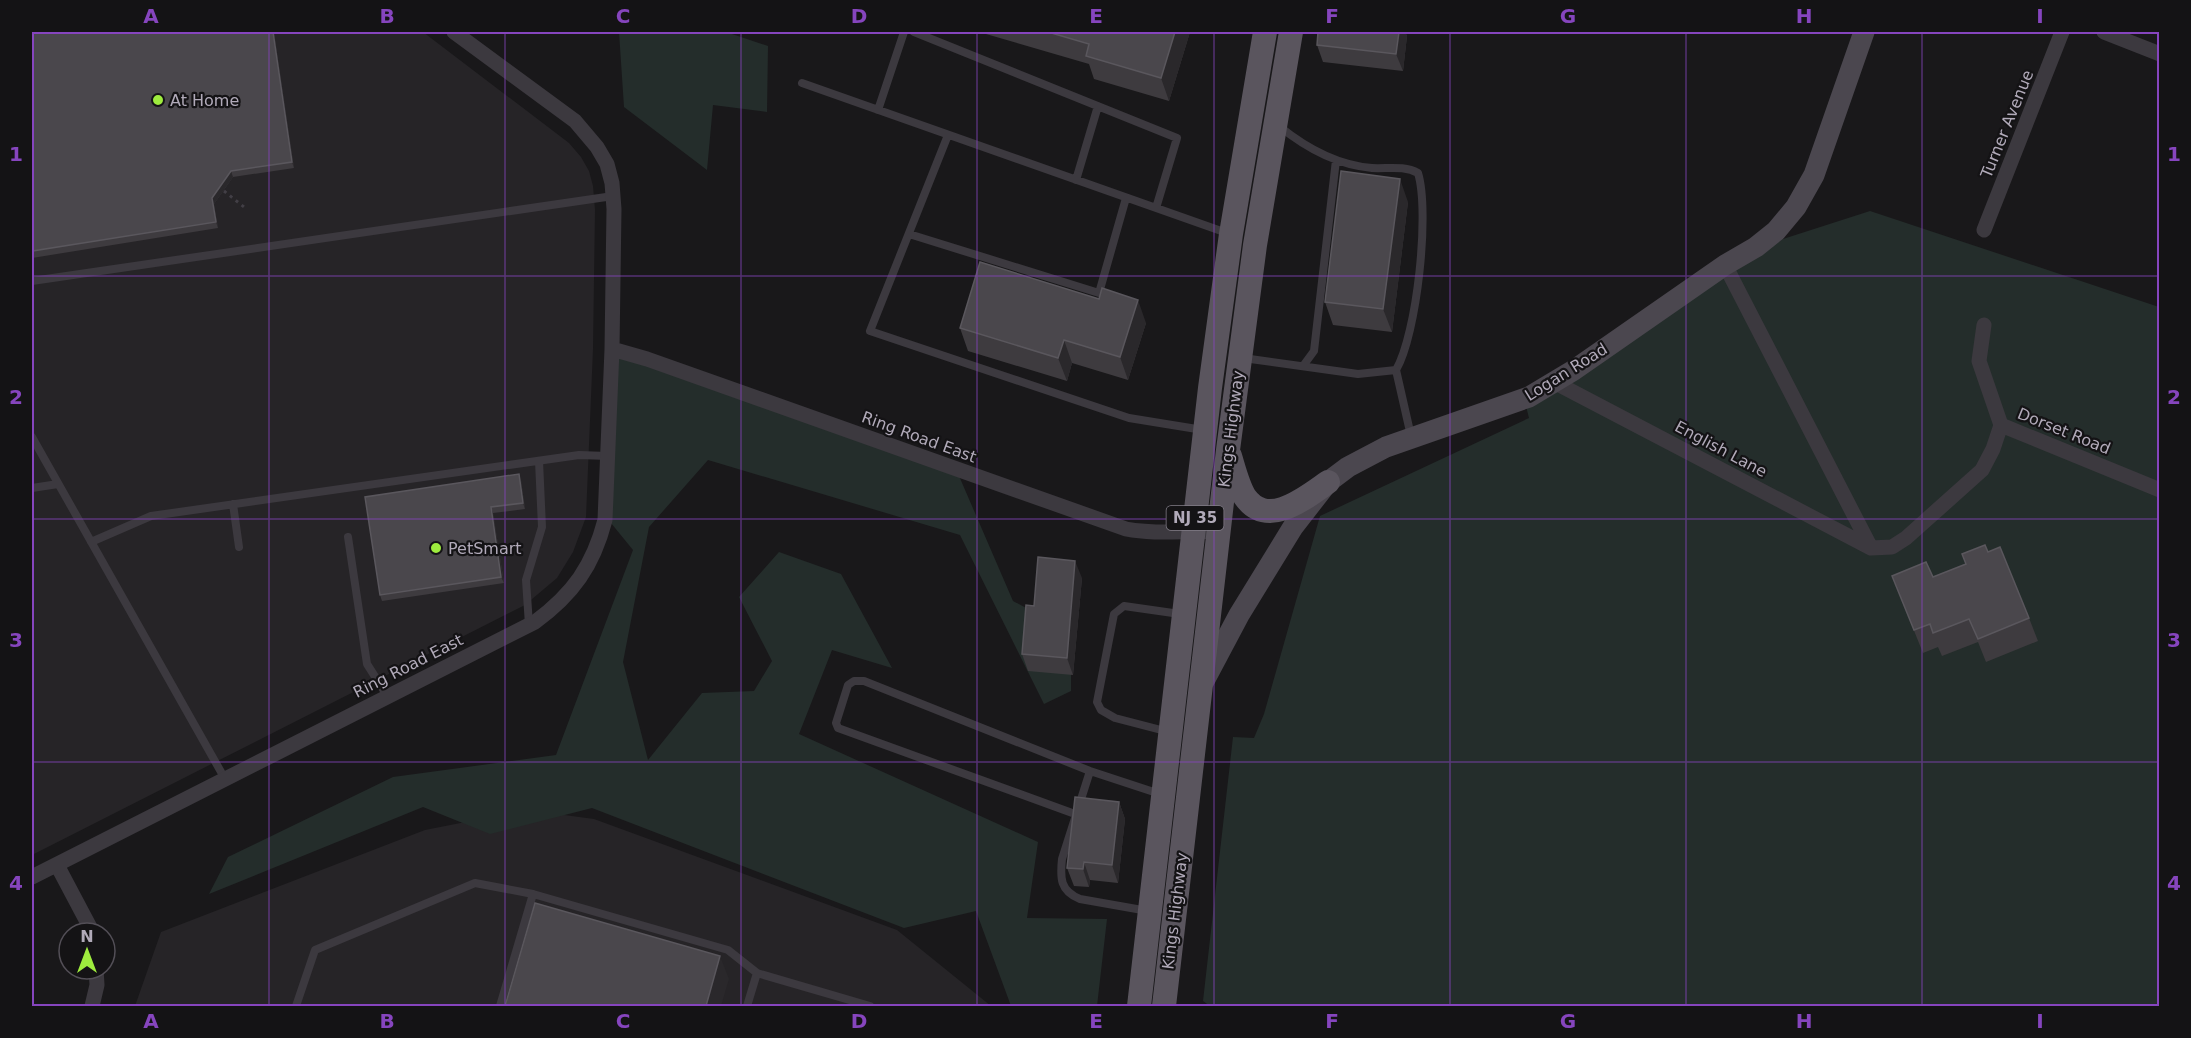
<svg xmlns="http://www.w3.org/2000/svg" width="2191" height="1038" font-family="'DejaVu Sans',sans-serif">
  <rect width="100%" height="100%" fill="#19181a"/>
  <path fill="#262427" d="M32 32H423L569 143 581 157 589 171 593 186 595 210 593 349 586 517 573 552 557 578 525 605 32 855Z
    M527 810 594 819 897 930 991 1006H135L161 932 425 830Z"/>
  <path fill="#242d2b" d="M619 32H726L768 46 767 112 713 105 707 170 624 107Z
    M1870 211 2159 307V1006H1210L1203 1001 1233 737 1254 738 1264 714 1320 516 1529 418 1524 398 1783 239Z
    M608 345 956 469 1013 601 1071 632V691L1044 704 960 535 708 460 649 527 623 662 648 760 702 693 754 691 772 661 739 597 779 552 841 574 892 668 832 650 799 734 1038 842 1027 918 1107 919 1097 1006H1011L976 911 904 928 592 808 490 834 423 807 209 894 228 857 393 777 556 755 633 550 602 512Z"/>
  <g fill="none" stroke-linecap="round" stroke-linejoin="round">
    <path stroke="#423f46" stroke-width="3" stroke-dasharray="3 4.5" stroke-linecap="butt" d="M224 191 244 207"/>
    <path stroke="#3c393f" stroke-width="8" d="M914 32 1177 138 1156 208
      M802 83 1227 233
      M878 110 904 32
      M948 135 870 331 1129 418 1203 430
      M1076 180 1098 106
      M909 234 1099 293 1126 198
      M32 281 613 196
      M1243 358 1358 374 1396 370C1417 334 1430 212 1418 173 1404 165 1387 169 1372 168 1337 165 1306 148 1279 126
      M1303 366 1314 351 1336 160
      M1396 370 1411 436
      M32 437 225 779
      M32 488 58 484
      M233 504 239 547
      M348 537 367 664 388 697
      M91 542 151 516 579 455 608 456
      M529 625 526 580 542 527 539 461
      M1169 732 1115 718 1101 710 1097 702 1114 614 1124 606 1180 614
      M1090 771 1062 859C1060 878 1060 891 1080 899L1148 911
      M1075 814 838 728 836 723 848 685 854 681H864L1090 771 1160 794
      M296 1006 315 950 475 883 533 894
      M500 1006 533 894 728 950 757 973
      M747 1006 757 973 870 1006"/>
    <path stroke="#3c393f" stroke-width="15" d="M2104 32 2160 54
      M1984 230 2062 32
      M1725 265 1871 548
      M1984 325 1979 361 2001 425
      M612 349 647 359 1126 529C1157 535 1188 530 1219 532
      M1554 382 1871 548 1892 547 1906 538 1982 470 1993 449 2001 425 2160 490
      M57 865 93 933
      M32 877 535 622C573 594 593 566 605 520L612 349 614 209 612 183 607 164 597 147 575 121 454 32
      M92 1006 97 985 96 969"/>
    <path stroke="#4b474f" stroke-width="21" d="M1204 681 1239 615 1293 527 1328 482 1348 467 1386 447 1529 397 1574 370 1725 265 1756 247 1776 231 1796 207 1814 175 1864 32"/>
    <path stroke="#5a555e" stroke-width="24" d="M1230 456C1234 469 1238 486 1245 497 1268 529 1305 498 1328 482
      M1139 1006 1210 388 1231 234 1265 32
      M1164 1006 1228 450 1255 245 1291 32"/>
  </g>
  <path fill="#3e3b3f" d="M32 32H274L294 168 233 177 214 204 218 228 32 258Z
    M979 32H1190L1169 101 1094 79 1089 64Z
    M1318 32H1405L1407 36 1403 71 1323 62 1317 45Z
    M1408 202 1392 332 1333 325 1325 302Z
    M1146 323 1128 380 1072 363 1067 381 968 351 960 328Z
    M521 480 525 509 493 513 504 583 382 601 380 595Z
    M1988 552 2029 618 2038 641 1986 662 1978 642 1942 656 1938 647 1923 653 1892 576 1933 577 1966 564Z
    M1082 578 1073 675 1028 671 1022 654 1034 606Z
    M1119 802 1125 819 1118 883 1090 880 1089 887 1074 886 1067 868Z"/>
  <path fill="#2a282b" d="M273 32H274L294 168 292 162Z
    M1175 32H1190L1169 101 1161 78Z
    M1399 32H1405L1407 36 1403 71 1396 54Z
    M231 171 233 177 214 204 218 228 216 222 212 198Z
    M1400 179 1408 202 1392 332 1383 309Z
    M1138 300 1146 323 1128 380 1120 357Z
    M1064 340 1072 363 1067 381 1058 358Z
    M519 474 521 480 525 509 523 503Z
    M491 507 493 513 504 583 501 577Z
    M1075 561 1082 578 1073 675 1067 658Z
    M1119 802 1125 819 1118 883 1112 865Z
    M1084 862 1090 880 1089 887 1083 869Z
    M720 956 729 979 721 1006H706Z"/>
  <path fill="#4a474c" stroke="#5a575d" stroke-width="1.5" d="M32 32H273L292 162 231 171 212 198 216 222 32 251Z
    M1048 32H1175L1161 78 1086 56 1089 44Z
    M1318 32H1399L1396 54 1317 45Z
    M1341 171 1400 179 1383 309 1325 302Z
    M980 262 1099 299 1102 288 1138 300 1120 357 1064 340 1058 358 960 328Z
    M519 474 523 503 491 507 501 577 380 595 365 497Z
    M1985 545 1988 552 2000 547 2029 618 1978 639 1969 619 1933 633 1930 624 1914 630 1892 576 1926 562 1933 577 1966 564 1962 554Z
    M1038 557 1075 561 1067 658 1022 654 1026 605 1034 606Z
    M1075 797 1119 802 1112 865 1084 862 1083 869 1067 868Z
    M535 903 720 956 706 1006H505Z"/>
  <path fill="none" stroke="#8645be" stroke-width="1.5" stroke-opacity="0.55" d="M269 32V1006M505 32V1006M741 32V1006M977 32V1006M1214 32V1006M1450 32V1006M1686 32V1006M1922 32V1006M32 276H2160M32 519H2160M32 762H2160"/>
  <g fill="#9eec3e" stroke="#141315" stroke-width="2">
    <circle cx="158" cy="100" r="6"/>
    <circle cx="436" cy="548" r="6"/>
  </g>
  <g text-anchor="middle" dominant-baseline="central" stroke-width="4.5" stroke-linejoin="round" paint-order="stroke">
    <rect fill="#141315" stroke="#827d88" stroke-width="1.5" x="1166.5" y="506" width="57" height="24" rx="4.5"/>
    <g font-size="15" font-weight="bold" fill="#b1aab9">
      <text x="1195" y="518">NJ 35</text>
    </g>
    <g font-size="16" fill="#b1aab9" stroke="#141315" text-anchor="start">
      <text x="170" y="100">At Home</text>
      <text x="448" y="548">PetSmart</text>
    </g>
    <g font-size="16" fill="#b1aab9" stroke="#141315">
      <text transform="translate(2007 124) rotate(-68)">Turner Avenue</text>
      <text transform="translate(1566 372) rotate(-32)">Logan Road</text>
      <text transform="translate(1231 429) rotate(-83)">Kings Highway</text>
      <text transform="translate(2064 431) rotate(22)">Dorset Road</text>
      <text transform="translate(919 437) rotate(20)">Ring Road East</text>
      <text transform="translate(1721 449) rotate(28)">English Lane</text>
      <text transform="translate(408 666) rotate(-27)">Ring Road East</text>
      <text transform="translate(1175 911) rotate(-83)">Kings Highway</text>
    </g>
  </g>
  <rect width="2191" height="1038" fill="none" stroke="#141315" stroke-width="66"/>
  <g transform="translate(87 951)"><circle r="28" fill="#141315" stroke="#534f57" stroke-width="1.5"/>
  <path d="M0-4.5L10 22L0 15L-10 22Z" fill="#9eec3e"/>
  <text y="-9" font-size="16" font-weight="bold" text-anchor="middle" fill="#b1aab9">N</text>
  </g>
  <rect x="33" y="33" width="2125" height="972" fill="none" stroke="#8645be" stroke-width="2"/>
  <g font-size="20" text-anchor="middle" font-weight="bold" fill="#8645be">
    <text x="151" y="23">A</text>
    <text x="387" y="23">B</text>
    <text x="623" y="23">C</text>
    <text x="859" y="23">D</text>
    <text x="1096" y="23">E</text>
    <text x="1332" y="23">F</text>
    <text x="1568" y="23">G</text>
    <text x="1804" y="23">H</text>
    <text x="2040" y="23">I</text>
    <text x="16" y="161">1</text>
    <text x="2174" y="161">1</text>
    <text x="16" y="404">2</text>
    <text x="2174" y="404">2</text>
    <text x="16" y="647">3</text>
    <text x="2174" y="647">3</text>
    <text x="16" y="890">4</text>
    <text x="2174" y="890">4</text>
    <text x="151" y="1028">A</text>
    <text x="387" y="1028">B</text>
    <text x="623" y="1028">C</text>
    <text x="859" y="1028">D</text>
    <text x="1096" y="1028">E</text>
    <text x="1332" y="1028">F</text>
    <text x="1568" y="1028">G</text>
    <text x="1804" y="1028">H</text>
    <text x="2040" y="1028">I</text>
  </g>
</svg>
